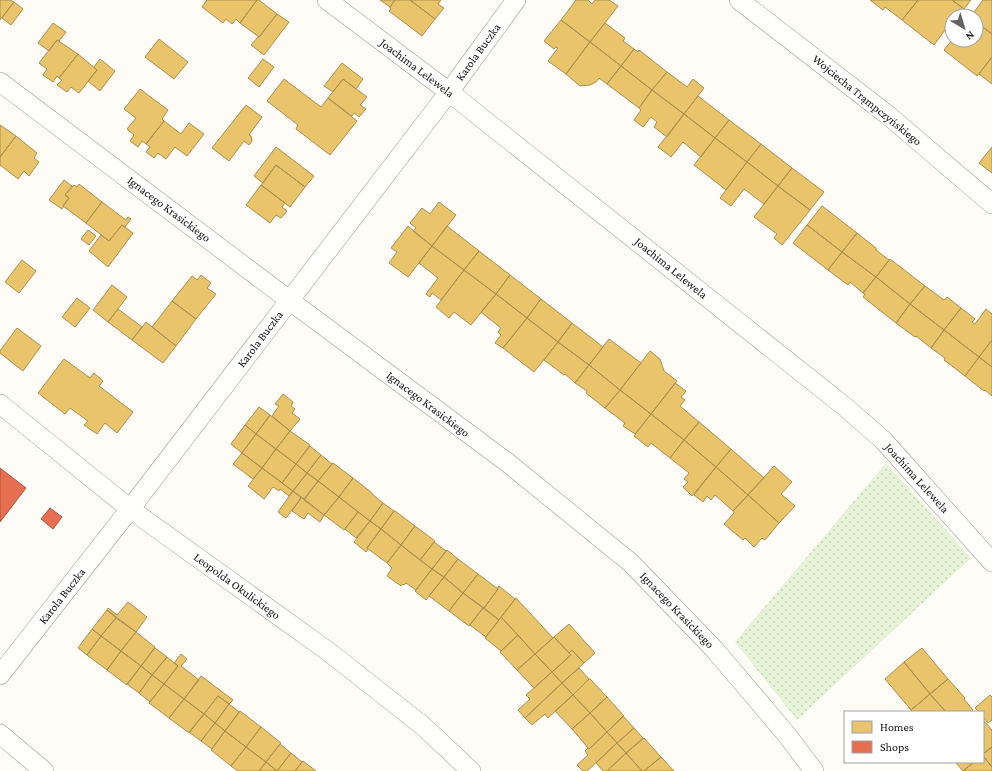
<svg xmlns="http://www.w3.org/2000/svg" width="992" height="771" font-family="'Crimson Pro',serif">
  <defs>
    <pattern id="grass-dots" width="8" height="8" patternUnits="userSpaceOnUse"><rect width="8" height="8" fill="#e7f3d7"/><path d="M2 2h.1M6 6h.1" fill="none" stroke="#c5cfb8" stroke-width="1.8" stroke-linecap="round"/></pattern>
  </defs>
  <rect width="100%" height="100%" fill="#fdfcf7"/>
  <path fill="url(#grass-dots)" d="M886 463 971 558 797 720 735 642Z"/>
  <path fill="#e9c46a" stroke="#a88e4f" d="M0 0H10L14 2 0 20Z
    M207 0H257L240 23 236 19 232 24 226 19 223 23 202 7Z
    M257 0H259L277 14 259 37 240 23Z
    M380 0H395L390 7Z
    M395 0H410L435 19 422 36 389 11 391 9 390 7Z
    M410 0H441L438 4 444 8 435 19Z
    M576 0H588L592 4 595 0H609L618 6 590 42 561 20Z
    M870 0H918L902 20 885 7 883 10Z
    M918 0H952L964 9 959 16H952V25L950 28 948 26 934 45 902 20Z
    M952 0H971L964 9Z
    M983 0H992V34L976 22V16H971Z
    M14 2 23 9 11 25 2 18Z
    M277 14 289 22 264 55 251 45 258 37H259Z
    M561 20 590 42 566 74 548 61 558 48 556 47 554 49 544 41Z
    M976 22 992 34V57L977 76 944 50 952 40H976Z
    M53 23 66 32 59 41 57 40 49 51 38 43Z
    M605 23 625 38 623 41 634 49 621 66 590 42Z
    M159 39 188 62 174 79 145 57Z
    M57 40 78 54 59 78 57 76 53 82 43 75 47 69 39 63Z
    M590 42 621 66 607 84 599 78 596 82 590 85 580 86 566 74Z
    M634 49 638 52 639 50 667 72 652 90 621 66Z
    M78 54 97 70 79 93 71 87 67 92 57 85 62 80 59 78Z
    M992 57V84L979 74Z
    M100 59 115 71 100 91 88 81 97 70 94 67Z
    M263 59 274 67 259 87 248 78Z
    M342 63 363 79 356 89 343 79 333 92 324 86Z
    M621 66 652 90 639 108 607 84Z
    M667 72 687 87 693 79 704 88 684 114 652 90Z
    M284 79 321 107 328 98 357 121 330 155 296 129 298 125 267 101Z
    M343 79 367 97 360 105 366 109 359 117 354 113 352 116 328 98Z
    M140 89 168 110 162 119 164 121 146 144 142 141 138 147 130 141 134 135 127 129 136 118 124 109Z
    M652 90 684 114 667 137 654 127 657 122 651 117 643 127 634 120 641 110 639 108Z
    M698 96 729 120 715 138 684 114Z
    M246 105 262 117 249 135 251 136 252 141 249 145 244 141 229 161 212 148Z
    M684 114 715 138 701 157 683 142 671 157 658 147Z
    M729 120 761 144 747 162 715 138Z
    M164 121 181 134 189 123 204 134 187 156 175 147 166 159 158 153 154 158 146 152 150 147 146 144Z
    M0 125 16 136 0 157Z
    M16 136 37 153 34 158 39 162 29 176 24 171 18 179 0 165V157Z
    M715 138 747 162 726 190 694 165Z
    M761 144 792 168 778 186 747 162Z
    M276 147 314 176 305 187 276 165 263 183 254 176Z
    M992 147V173L979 163Z
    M747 162 778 186 764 204 744 189 731 206 720 198Z
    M276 165 305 187 290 207 261 185Z
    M792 168 824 192 810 210 778 186Z
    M64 180 72 186 65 195 69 198 63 206H64L62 209 49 200Z
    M79 184 102 202 86 223 63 206 69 198 65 195 74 185 77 187Z
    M261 185 285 203 282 207 287 211 281 218 276 215 270 223 246 205Z
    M778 186 810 210 782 245 774 238 777 234 754 217Z
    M102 202 126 220 128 217 131 219 125 227 122 225 109 241 86 223Z
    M439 202 456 215 432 246 413 231 416 228 410 223 422 208 430 214Z
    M822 206 857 233 842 252 807 225Z
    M122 225 133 233 108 267 89 251 101 235 109 241Z
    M807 225 842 252 828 270 793 243Z
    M408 226 432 246 408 277 389 263 397 252 391 248Z
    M447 226 479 251 464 270 432 246Z
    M88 230 96 236 89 245 81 239Z
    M857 233 876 248V250L889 260 876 277 842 252Z
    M432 246 464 270 441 300 432 293 430 297 426 294 438 278 419 263Z
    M479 251 510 275 496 294 464 270Z
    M842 252 876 277 863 293 850 282 848 285 828 270Z
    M890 259 925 286 910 304 876 277Z
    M22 260 36 271 19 293 5 282Z
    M464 270 496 294 471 325 454 312 449 318 436 307Z
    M201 275 211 283 207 288 216 294 196 319 172 301 192 276 197 280Z
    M510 275 541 299 527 318 496 294Z
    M876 277 910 304 896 323 863 297 865 294 863 293Z
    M112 285 127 297 108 322 93 310Z
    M925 286 944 300 947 297 961 308 944 330 910 304Z
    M496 294 527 318 503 348 495 343 501 335 498 332 501 328 481 312Z
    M77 298 90 308 75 327 62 317Z
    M541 299 572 323 558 342 527 318Z
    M172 301 196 319 176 346 152 327Z
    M910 304 944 330 931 348 916 336 915 337 896 323Z
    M961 308 975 319 972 322 975 324 986 309 992 314V340L979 357 944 330Z
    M118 309 142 327 132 340 108 322Z
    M527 318 558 342 534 372 503 348Z
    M146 322 176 346 163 363 132 340Z
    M572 323 603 347 589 365 558 342Z
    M17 328 41 346 23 371 0 353V351Z
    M944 330 979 357 965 376 944 360 945 358 931 348Z
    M609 339 641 363 620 390 589 365Z
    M992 340V367L979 357Z
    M558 342 589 365 575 383 565 374 564 375 544 360Z
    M650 351 660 359 664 371 677 381 651 414 620 390Z
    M979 357 992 367V396L985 390 984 391 965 376Z
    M64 359 90 378 94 373 103 381 99 386 133 412 117 433 105 423 97 434 84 425 88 421 70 408 65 414 38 393Z
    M589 365 620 390 605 408 586 393 587 391 575 383Z
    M675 383 686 391 681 397 685 400 680 406 699 422 684 440 651 414Z
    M620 390 651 414 635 434 623 426 625 423 605 408Z
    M283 394 293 402 291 406 295 409 292 413 300 419 290 431 272 416 279 406 275 404Z
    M259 407 270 415 256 434 245 425Z
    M651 414 684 440 670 458 651 443 648 447 634 436Z
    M270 415 290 431 276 449 256 434Z
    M699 422 731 449 716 467 684 440Z
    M245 425 256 434 242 453 231 444Z
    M290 431 310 445 296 464 276 449Z
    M256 434 276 449 262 468 242 453Z
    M684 440 716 467 692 496 683 487 688 482 684 479 689 473 670 458Z
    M310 446 321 455 307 473 296 464Z
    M276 449 296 464 282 483 262 468Z
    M731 449 764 478 748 495 716 467Z
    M242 453 262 468 253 479 233 464Z
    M321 455 332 464 318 481 307 473Z
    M333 463 353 478 339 497 318 481Z
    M296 464 307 473 293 491 282 483Z
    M774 466 792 482 781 494 795 506 779 523 748 495Z
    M716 467 748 495 733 511 715 495 711 500 707 496 703 502 694 495Z
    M262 468 293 491 289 496 280 489 279 491 273 487 264 499 248 486Z
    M307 473 318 481 304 499 293 491Z
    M353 478 372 493V494L383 503 370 521 339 497Z
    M318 481 339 497 324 515 304 500Z
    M293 491 301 498 286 518 278 512Z
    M748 495 779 523 765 540 762 538 754 547 745 538 743 540 724 524 734 513 733 511Z
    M339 497 358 512 344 530 324 515Z
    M301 498 304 499 324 515 320 522 308 513 304 519 292 511Z
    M383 503 394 511 381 529 370 521Z
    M394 511H395L415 526 401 545 381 529Z
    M358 512 370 521 356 538 345 529Z
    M370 521 381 529 367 548 368 549 366 552 354 542Z
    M415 526 435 541 420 560 401 545Z
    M381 529 401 545 387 563 367 548Z
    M434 542 446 551 432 569 420 560Z
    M401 545 432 569 416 590 406 583 404 585 403 584 401 586 387 576 392 568 387 563Z
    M447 550 458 559 444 577 432 569Z
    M458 559 478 574 463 593 444 577Z
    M432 569 444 577 426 600 415 591Z
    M478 574 498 589 484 608 463 593Z
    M444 577 463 593 449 611 429 596Z
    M499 586 515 599 499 620 484 608 498 589H497Z
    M463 593 483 608 469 626 449 611Z
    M516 598 553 638 535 654 501 617Z
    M128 602 147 617 136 632 107 610 108 608 117 615Z
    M483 608 499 620 486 637 470 625Z
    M107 610 116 618 101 636 92 629Z
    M501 617 518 635 501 651 485 638Z
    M116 618 136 632 121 651 101 636Z
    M569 624 595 653 584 663 572 650 569 653 554 637Z
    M92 629 101 636 87 655 78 648Z
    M136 632 155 647 141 666 121 651Z
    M518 635 535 654 517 670 500 652Z
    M101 636 121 651 107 670 87 655Z
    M554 637 571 655 552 672 535 654Z
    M155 648 167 657 152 675 141 666Z
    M922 648 948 679 930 694 904 662Z
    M572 650 584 663 562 683 552 672 571 655 569 653Z
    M121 651 141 666 127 685 107 670Z
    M181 654 187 659 181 666 199 680 184 699 164 684 178 666 174 663Z
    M535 654 552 672 534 688 517 670Z
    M167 657 178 666 164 684 152 675Z
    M904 662 930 694 911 710 885 679Z
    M141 666 152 675 139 693 127 684Z
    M579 668 589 679 573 695 562 683Z
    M552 672 562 683 525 718 518 710 530 699 526 695Z
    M152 675 164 684 150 702 139 693Z
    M201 676 233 700 229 704 218 696 204 714 184 699Z
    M589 679H590L607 697 590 713 573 695Z
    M948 679 965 698 964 699 973 710 971 712H946L930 694Z
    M562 683 573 695 548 718 545 714 532 725 525 718Z
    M164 684 184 699 169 718 149 703Z
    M930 694 946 712H913L911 710Z
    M573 695 590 713 572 729 555 711Z
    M990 695 992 697V720L988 723 983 717V712H979L975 708Z
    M218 696 229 704 215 723 204 714Z
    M607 697 624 716 607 732 590 713Z
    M184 699 204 714 189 733 169 718Z
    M229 704 239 712 225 731 215 723Z
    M240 711 261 727 246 747 225 731Z
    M590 713 607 732 589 749 572 729Z
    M204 714 215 723 201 741 189 732Z
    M623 716 634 728 617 743 607 732Z
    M983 720 992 730V747L983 754Z
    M215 723 225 731 212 749 201 741Z
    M261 727 281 743 266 762 246 747Z
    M634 728 643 738 626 753 617 743Z
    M225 731 246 747 231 766 211 750Z
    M607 732 617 743 587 771H583L577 765 588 755 585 751 588 748 589 749Z
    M644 738 661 757 644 771H642L626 753Z
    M617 743 626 753 608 770 609 771H603L596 763Z
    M280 744 291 753 277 771 266 762Z
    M246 747 266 762 259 771H238L231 766Z
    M992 747V767L983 756V754Z
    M291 753 302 762 295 771H277Z
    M626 753 642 771H609L608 770Z
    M983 756 992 767V771H963L974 762H983Z
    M661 757 674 771H644Z
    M303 761 316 771H295Z
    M266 762 277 771H259Z
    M955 762H974L963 771Z"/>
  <path fill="#e76f51" stroke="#a7533e" d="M0 468 26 488 0 522Z
    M50 508 62 517 53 529 41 519Z"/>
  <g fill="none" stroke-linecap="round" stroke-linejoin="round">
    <defs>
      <path id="street" d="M327 0 449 92 844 406 883 440 992 562
        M739 0 889 116 992 204
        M0 82 289 300 508 463 631 563 714 649 787 735 814 771
        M0 404 130 509 329 652 423 726 471 771
        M0 675 130 509 449 92 516 0
        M0 734 44 771"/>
    </defs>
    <use href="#street" stroke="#979795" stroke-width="20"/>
    <use href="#street" stroke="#fffffe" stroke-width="19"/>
  </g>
  <g text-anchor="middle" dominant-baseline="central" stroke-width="4" stroke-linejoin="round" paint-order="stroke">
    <g font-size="12" fill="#111" stroke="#fff">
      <text transform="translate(478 52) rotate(-54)">Karola Buczka</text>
      <text transform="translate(417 68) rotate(37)">Joachima Lelewela</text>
      <text transform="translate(867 100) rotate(39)">Wojciecha Trąmpczyńskiego</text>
      <text transform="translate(169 209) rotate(37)">Ignacego Krasickiego</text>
      <text transform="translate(671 268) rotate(39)">Joachima Lelewela</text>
      <text transform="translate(260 339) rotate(-53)">Karola Buczka</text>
      <text transform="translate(428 404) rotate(37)">Ignacego Krasickiego</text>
      <text transform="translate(917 478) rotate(48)">Joachima Lelewela</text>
      <text transform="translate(237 586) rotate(36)">Leopolda Okulickiego</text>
      <text transform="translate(62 596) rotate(-52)">Karola Buczka</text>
      <text transform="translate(677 610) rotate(46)">Ignacego Krasickiego</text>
    </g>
  </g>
  <rect x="844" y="711" width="140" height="52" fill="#ffffff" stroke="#a0a0a0"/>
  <rect x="852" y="721" width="20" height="12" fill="#e9c46a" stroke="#a0a0a0"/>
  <text x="880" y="731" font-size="12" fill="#111111">Homes</text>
  <rect x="852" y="741" width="20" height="12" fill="#e76f51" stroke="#a0a0a0"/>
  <text x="880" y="751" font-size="12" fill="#111111">Shops</text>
  <g transform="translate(964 28) rotate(142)"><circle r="19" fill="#ffffff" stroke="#a0a0a0"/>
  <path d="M0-3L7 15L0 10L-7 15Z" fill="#646362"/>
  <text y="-6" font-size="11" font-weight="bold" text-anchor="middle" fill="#111111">N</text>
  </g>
</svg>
